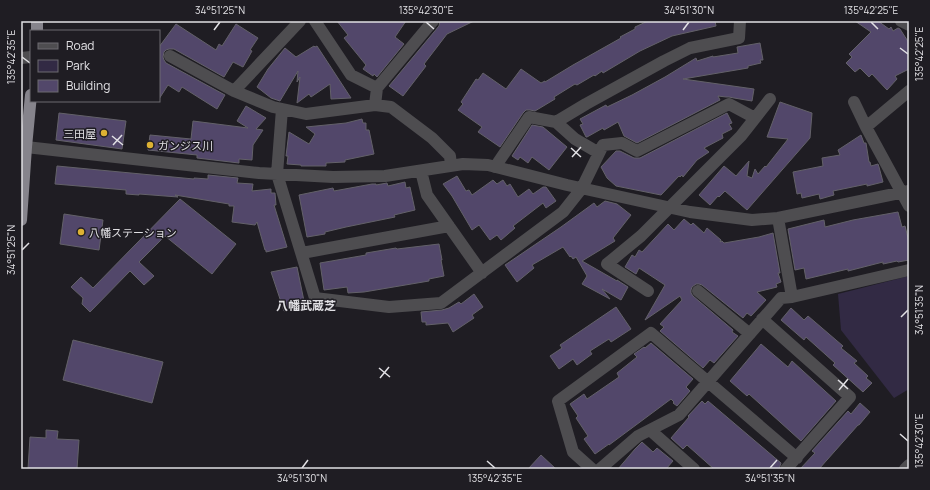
<svg xmlns="http://www.w3.org/2000/svg" width="930" height="490" font-family="Manrope,'Noto Sans JP',sans-serif">
  <rect width="100%" height="100%" fill="#1f1d23"/>
  <path fill="#322a44" d="M909 276V389L894 398 841 330 838 294Z"/>
  <path fill="#52476a" stroke="#636169" d="M337 21H406L395 37 404 44 377 77 374 74 373 76 363 69 366 65 344 38 348 35Z
    M440 21H474L447 34 424 64 426 66 403 96 389 86 439 26Z
    M648 21H715L716 26 672 36 640 51 603 73 602 71 595 76 594 75 577 85 575 84 554 97 555 99 535 111 530 110H526L523 113 500 147 478 132 482 127 458 110 463 104 461 102 476 79 478 80 483 73 506 89 521 69 541 83 545 81V82L573 65 621 38 620 37 635 29V27Z
    M855 21H878L889 29 891 27 893 31 898 28 900 29 909 43V69L895 76 897 79 887 90 872 74 869 77 860 68 855 72 846 63 852 57 849 54 871 32Z
    M176 24 216 50 219 44 222 46 236 24 258 38 250 50 252 51 243 67 233 62 224 77 174 49H169L166 50 164 52 163 57 164 60 166 63 225 95 217 109 182 87 179 92 168 85 159 99V47Z
    M760 43 763 60H760L761 63 748 66V68L683 79 754 89 752 101 734 98 729 97H726L718 96 720 100 637 143 624 136 618 122 604 130 603 128 587 137H586L580 125 583 124 580 119 606 105 607 107 632 95 665 77 696 58 697 61 713 56V57L738 53 737 47Z
    M314 46 315 47 317 46 351 98 331 99 330 84 311 97 309 94 297 103 300 77 297 82 298 71 280 101 271 98 257 87 268 69 285 48 296 57Z
    M780 102 812 113 810 138 747 210 725 191 719 197 718 196 710 205 699 195 724 166 736 176 749 161 747 176 752 178 755 169 758 174 765 166 766 167 788 139 767 137Z
    M246 106 266 118 256 129 263 130 253 145 252 160 239 159V163L197 158V155L148 150 150 135 191 139 193 121 248 128 237 121Z
    M59 113 126 121 122 149 56 140Z
    M727 113 732 123 729 124 732 129 722 134 723 138 704 148 709 152 697 160 683 177 682 175 680 177 679 176 661 195 616 186 607 178 601 167 616 151H620L634 158H640Z
    M362 119 363 123H366V130H369L374 154 345 160V162L326 163V166H301V165L287 164 288 156H286L289 132 309 144 315 134 306 127 346 123Z
    M532 125 543 127 567 147 549 170 532 157 528 163 520 157 518 160 512 156Z
    M861 135 864 143H866L869 162H870L871 166 878 164 879 167 883 182 867 186V184L833 191 834 195 820 199 819 194 802 198 801 193 797 194 793 172 823 166 822 158 840 155 838 150Z
    M57 166 194 179V178L208 179V175L238 178 237 183 253 184 252 191 271 189V193H275L276 205H274L287 247 266 252V250H265L257 222 255 225 232 222 234 206H229V204L175 195 178 197 139 194V195L126 194V190L55 184Z
    M457 176 466 191 469 190 472 195 493 180 497 184 503 180 507 186 510 184 518 197 529 189 533 194 543 187H546L556 201 546 208 543 203 513 226 515 228 501 240 497 235 490 240 479 225 472 230 452 196 443 184Z
    M405 182 406 188 410 187 415 210 394 215 395 217 346 227 325 232V234L307 237 299 195 333 188 334 191 372 184H376V185L387 183 388 186Z
    M180 199 236 244 212 274 165 236 139 262 154 276 144 285 130 271 90 312 82 304 83 298 71 287 81 277 93 288Z
    M605 201 617 204 631 215 613 238 615 241 582 261 617 281V280L628 287 621 300 602 289 610 299 582 284 587 276 576 257 573 259 571 256 570 257 563 247 532 265 534 268 517 282 505 265 561 227 594 203 597 207Z
    M898 212 902 227 905 226 909 242V260L898 262 897 261 883 264V262L848 271V269L806 279 804 268 795 270 788 229 824 220 825 227 853 220Z
    M64 214 103 220 99 250 60 244Z
    M684 219 691 225 693 223 704 233 707 228 721 240 720 242 722 241 724 243 759 237 773 233 780 273H778L781 282 776 284 777 287 757 292 766 300 751 316 747 313 743 318 702 285 699 284H696L692 287 691 290V293L693 296 733 330 732 332 738 336 714 363 710 360 703 368 660 331 664 327 660 324 682 300 680 296 645 320 665 285 639 268 636 274 625 267 632 255 635 257 639 250 642 252 668 224 674 230Z
    M439 244 442 260H441L444 276 429 279V281L364 292 348 293 347 287 324 290 320 263 366 255V253L396 248 397 249Z
    M297 267 304 301 298 303 299 306 284 311 271 272Z
    M474 294 483 307 472 315 474 318 453 332 448 323 426 325V322H422L421 312 442 310 449 308 459 302 461 304Z
    M616 307 631 329 611 342 609 339 590 351 592 354 577 365 573 359 559 369 550 356 562 348 560 345Z
    M791 308 804 320 808 316 843 346 841 348 857 361 854 363 868 376 866 378 872 383 863 392 833 365 835 363 806 337 804 340 781 320Z
    M73 340 163 362 152 403 63 380Z
    M651 343 693 379 686 387 690 391 677 406 673 403 674 402 671 399 609 445V444L595 454 584 439 588 436 576 418 578 416 570 404 584 394 587 399 619 377 617 373 637 357 634 354 644 347 645 348Z
    M761 344 788 367 792 361 836 401 801 441 749 394 747 396 730 381Z
    M702 401 705 404 708 401 781 463 779 469H714L687 445 683 449 671 438 689 417 688 416Z
    M860 403 870 412 859 425H858L819 469H800L815 453 812 451 848 411 851 414Z
    M46 430 58 431 57 439 79 440 77 469H28L30 437 46 438Z
    M642 442 653 452 657 448 673 461 666 469H618L635 449Z
    M541 455 556 469H528Z"/>
  <g fill="none" stroke-linecap="round" stroke-linejoin="round">
    <path stroke="#4e4d50" stroke-width="12" d="M315 21 351 75 377 88 375 105
      M901 21 909 25
      M170 56 234 91 273 107 306 114 375 105 391 107 432 138 450 156 451 166
      M21 58 31 57
      M377 88 433 21
      M234 91 300 21
      M854 102 866 127 909 206
      M282 109 277 174 315 298 389 307 441 303 563 212 582 188 603 145 622 143 637 151 729 104 755 118
      M556 122 586 104 664 61 690 48 739 38 740 21
      M866 127 909 91
      M26 147 259 173 333 177 385 176 463 164 488 165 567 185 690 212 752 220 778 218 909 191
      M495 167 529 117 556 122 575 139 599 153
      M421 171 427 195 482 273
      M778 218 792 297 909 270
      M302 253 449 226
      M648 291 607 264 641 236 741 136 770 99
      M698 291 750 334
      M762 319 850 397 786 469
      M650 430 694 469
      M592 469 573 452 558 401 651 333 797 458
      M600 469 638 436 679 415 781 298 792 297
      M905 469 909 465"/>
    <path stroke="#86848c" stroke-width="12" d="M37 31V21
      M21 220 26 147 31 95"/>
  </g>
  <path fill="none" stroke="#e1e0e4" stroke-width="1.5" d="M426 22 434 29M871 22 878 29M214 30 220 22M683 30 689 22M900 48 908 54M22 57 30 63M112 136 123 145M113 145 122 135M571 148 581 157M572 157 581 147M22 250 29 243M901 317 908 310M379 368 390 377M380 378 389 367M838 380 848 389M839 390 848 379M900 434 908 441M487 461 495 468M302 468 308 460M770 468 777 460"/>
  <g fill="#ddb133" stroke="#1f1d23" stroke-width="1.5">
    <circle cx="104" cy="133" r="4"/>
    <circle cx="150" cy="145" r="4"/>
    <circle cx="81" cy="232" r="4"/>
  </g>
  <g text-anchor="middle" dominant-baseline="central" stroke-width="3" stroke-linejoin="round" paint-order="stroke">
    <g font-size="11" fill="#e1e0e4" stroke="#1f1d23" text-anchor="start">
      <text x="96" y="133" text-anchor="end">三田屋</text>
      <text x="158" y="145">ガンジス川</text>
      <text x="89" y="232">八幡ステーション</text>
    </g>
    <g font-size="12" font-weight="bold" fill="#e1e0e4" stroke="#1f1d23">
      <text x="306" y="305">八幡武蔵芝</text>
    </g>
  </g>
  <rect width="930" height="490" fill="none" stroke="#1f1d23" stroke-width="44"/>
  <rect x="30" y="30" width="130" height="72" fill="#1f1d23" stroke="#6d6b70"/>
  <rect x="38" y="43" width="20" height="6" fill="#4e4d50" stroke="#6d6b70"/>
  <text x="66" y="50" font-size="12" fill="#e1e0e4">Road</text>
  <rect x="38" y="60" width="20" height="12" fill="#322a44" stroke="#6d6b70"/>
  <text x="66" y="70" font-size="12" fill="#e1e0e4">Park</text>
  <rect x="38" y="80" width="20" height="12" fill="#52476a" stroke="#6d6b70"/>
  <text x="66" y="90" font-size="12" fill="#e1e0e4">Building</text>
  <rect x="22" y="22" width="886" height="446" fill="none" stroke="#e1e0e4" stroke-width="1.5"/>
  <g font-size="10" text-anchor="middle" fill="#e1e0e4">
    <text x="220" y="14">34°51'25"N</text>
    <text x="426" y="14">135°42'30"E</text>
    <text x="689" y="14">34°51'30"N</text>
    <text x="871" y="14">135°42'25"E</text>
    <text transform="translate(919 54) rotate(-90)" y="4">135°42'25"E</text>
    <text transform="translate(11 57) rotate(-90)" y="4">135°42'35"E</text>
    <text transform="translate(11 250) rotate(-90)" y="4">34°51'25"N</text>
    <text transform="translate(919 310) rotate(-90)" y="4">34°51'35"N</text>
    <text transform="translate(919 441) rotate(-90)" y="4">135°42'30"E</text>
    <text x="302" y="482">34°51'30"N</text>
    <text x="495" y="482">135°42'35"E</text>
    <text x="770" y="482">34°51'35"N</text>
  </g>
</svg>
